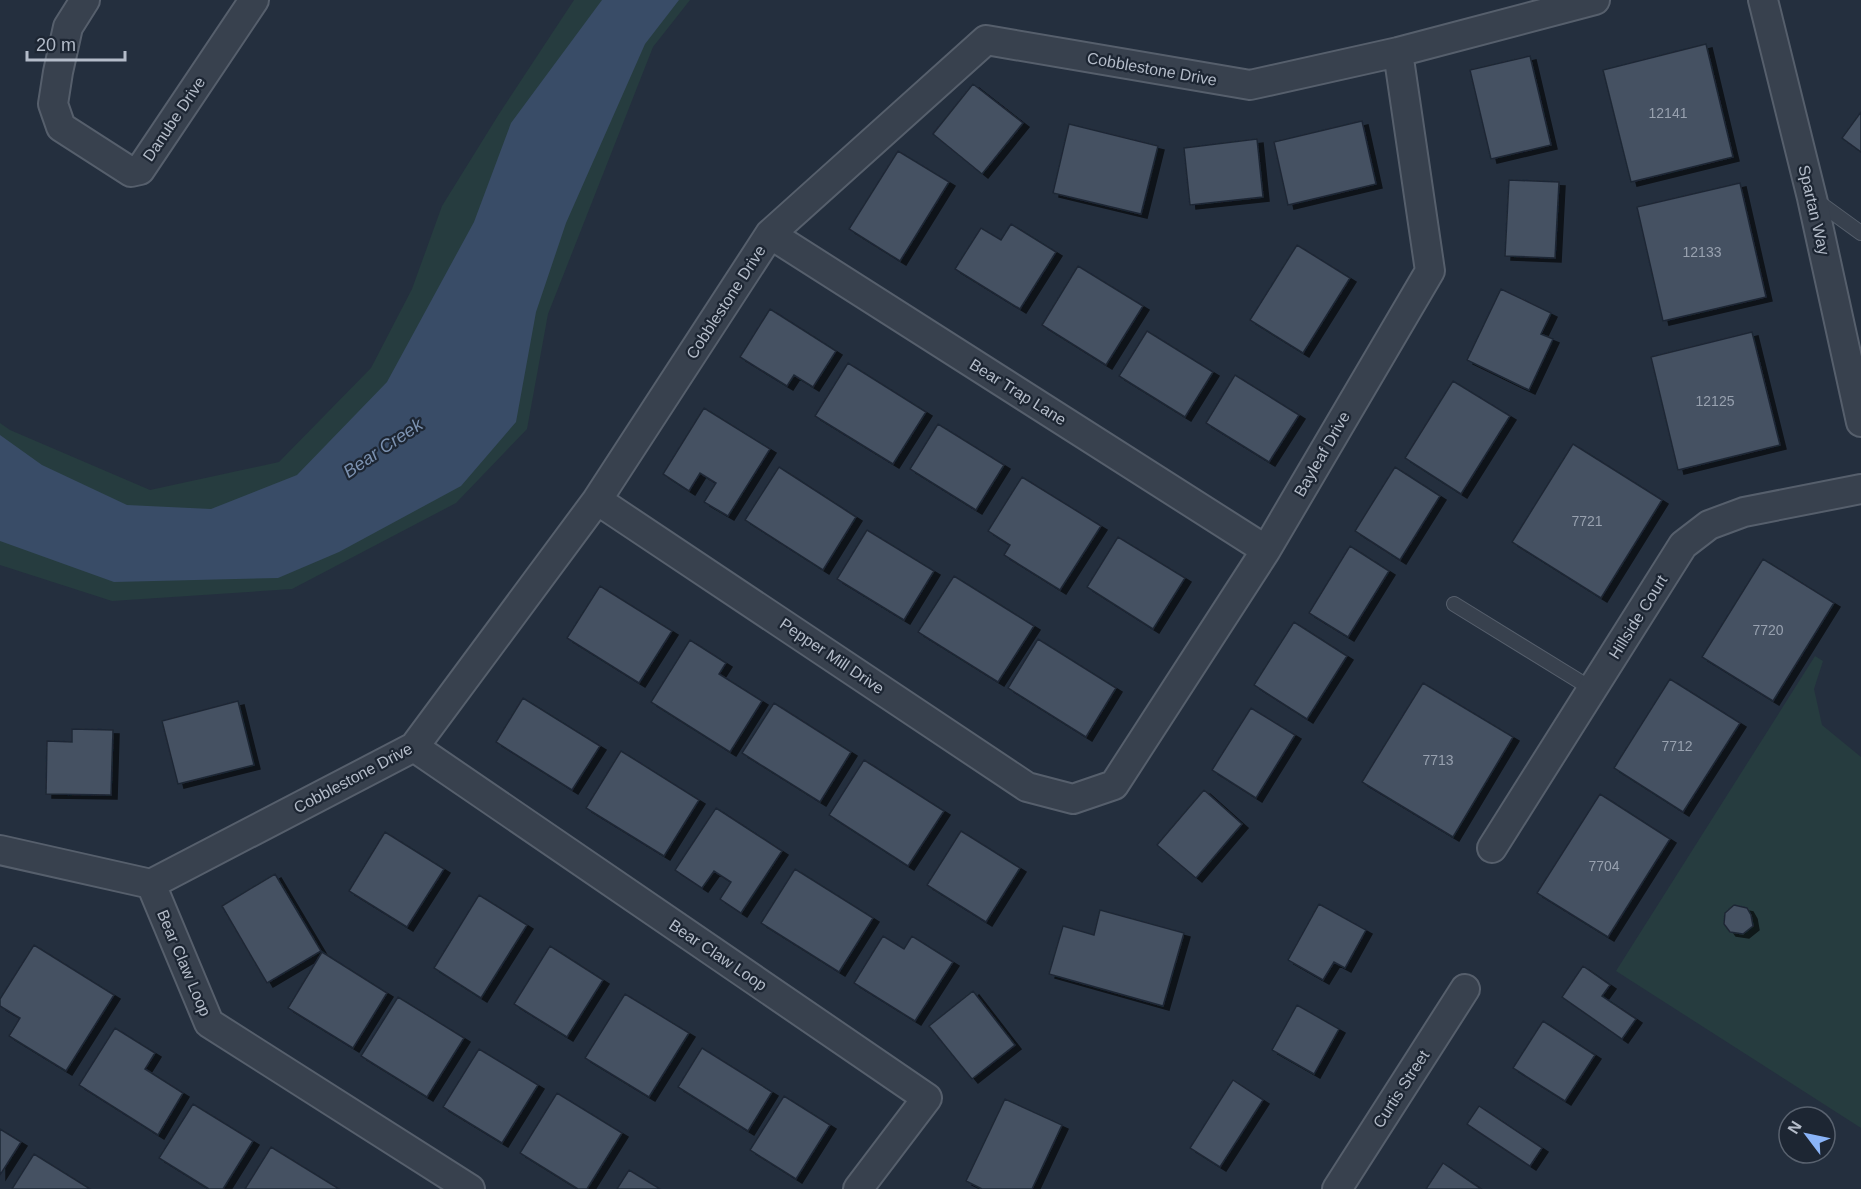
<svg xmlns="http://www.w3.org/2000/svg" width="1861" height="1189" font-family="Helvetica,sans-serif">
  <defs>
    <filter id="shadow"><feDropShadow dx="6" dy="4" stdDeviation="0" flood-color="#0009"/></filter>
  </defs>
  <rect width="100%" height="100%" fill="#242f3e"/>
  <path fill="#263c3f" d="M574 0H690L653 47 548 314 527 429 456 503 292 589 112 601 0 565V423L10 430 150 490 279 462 371 368 412 289 442 206 499 114Z
    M1815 656 1823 661 1814 689 1822 725 1861 757V1128L1616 971Z"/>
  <path fill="#394c67" d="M602 0H679L645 44 566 223 536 312 516 422 461 486 339 552 278 578 114 582 0 541V435L42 465 127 505 211 509 297 475 387 382 474 222 511 123Z"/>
  <path fill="#455162" stroke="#1f2835" stroke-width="1.5" filter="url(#shadow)" d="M1706 44 1733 157 1631 182 1603 70Z
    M1530 56 1551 145 1491 159 1470 70Z
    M973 84 1023 123 982 174 933 134Z
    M1861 112V152L1842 138Z
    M1362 121 1376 184 1288 205 1274 142Z
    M1069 124 1158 146 1141 214 1053 193Z
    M1257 139 1263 197 1190 205 1184 148Z
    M898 151 949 182 900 261 849 229Z
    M1509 180 1559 182 1555 258 1505 256Z
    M1740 183 1766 297 1663 321 1637 207Z
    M1011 224 1056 252 1020 309 955 269 981 228 1001 240Z
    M1297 245 1350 278 1303 353 1250 320Z
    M1078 266 1143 306 1106 365 1042 325Z
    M1501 289 1551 313 1541 334 1553 339 1529 390 1467 360Z
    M770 309 836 351 813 387 794 375 787 386 740 357Z
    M1147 331 1213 372 1185 417 1119 376Z
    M1752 332 1780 445 1678 470 1651 357Z
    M848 363 926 412 893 464 815 416Z
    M1235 375 1299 415 1269 462 1206 423Z
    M1453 381 1510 416 1461 494 1405 458Z
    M704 408 770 449 728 516 704 502 716 483 700 473 689 491 663 474Z
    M938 424 1004 465 976 510 910 469Z
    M1573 444 1662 500 1601 598 1512 542Z
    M779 467 856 517 823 570 745 520Z
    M1395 467 1440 496 1400 560 1355 531Z
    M1022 477 1101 526 1060 590 1004 555 1010 545 988 531Z
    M867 530 934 571 904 620 837 579Z
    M1118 537 1185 578 1153 629 1087 587Z
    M1350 546 1389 571 1348 637 1309 613Z
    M1763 559 1834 603 1773 701 1702 657Z
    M954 576 1034 626 998 682 918 632Z
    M600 586 672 631 639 683 567 638Z
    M1294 622 1347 656 1307 719 1254 685Z
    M1038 639 1116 688 1086 737 1008 688Z
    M690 640 726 663 719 674 762 701 730 752 651 702Z
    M1670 679 1740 723 1683 812 1614 768Z
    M1423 683 1513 737 1453 837 1362 782Z
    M523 698 600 746 572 790 496 742Z
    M238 701 254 765 178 784 162 721Z
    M774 703 851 752 820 802 742 753Z
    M1251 708 1295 735 1256 798 1212 770Z
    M72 729 113 730 111 795 46 794 47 741 72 742Z
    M621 751 699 800 664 856 586 808Z
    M864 760 944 811 908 866 829 815Z
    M1204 790 1242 824 1196 878 1157 845Z
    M1600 794 1670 839 1608 937 1537 893Z
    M716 808 782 851 741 913 720 899 731 882 714 871 702 888 675 870Z
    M961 831 1020 868 986 922 927 885Z
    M385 832 444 869 407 927 349 891Z
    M795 869 873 918 839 972 761 923Z
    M275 874 321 951 267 983 222 906Z
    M479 895 527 925 481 998 434 968Z
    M1319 904 1366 930 1345 968 1334 962 1323 980 1288 960Z
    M1734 905 1747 908 1751 915 1753 926 1743 934 1730 932 1724 924 1725 913Z
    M1100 910 1184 933 1163 1006 1049 974 1063 926 1094 935Z
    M883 936 904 949 912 936 953 962 915 1021 854 983Z
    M34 945 114 995 66 1071 9 1036 20 1018 0 1006V999Z
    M550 946 603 980 567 1037 514 1004Z
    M322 952 387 993 353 1048 288 1008Z
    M1583 966 1610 985 1602 996 1636 1019 1622 1039 1562 997Z
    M973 991 1015 1045 972 1079 929 1026Z
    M625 994 689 1033 649 1097 585 1058Z
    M398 997 464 1038 427 1097 361 1056Z
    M1297 1005 1339 1029 1314 1074 1272 1050Z
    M1543 1021 1595 1055 1565 1101 1513 1068Z
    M115 1028 155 1053 145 1069 183 1093 158 1135 79 1085Z
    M702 1048 772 1092 748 1131 678 1087Z
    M479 1049 538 1085 502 1143 443 1107Z
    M1233 1080 1263 1100 1220 1167 1190 1148Z
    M557 1093 622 1133 587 1189H578L520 1153Z
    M784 1096 830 1125 796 1179 750 1150Z
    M1005 1099 1062 1125 1032 1189H982L966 1181Z
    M193 1104 253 1141 223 1189H209L159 1158Z
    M1479 1106 1542 1148 1530 1166 1467 1124Z
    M0 1129 21 1142 0 1175Z
    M271 1147 339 1189H245Z
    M34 1154 90 1189H12Z
    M1443 1163 1481 1189H1426Z
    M629 1170 660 1189H617Z"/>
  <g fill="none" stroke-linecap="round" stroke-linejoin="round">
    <defs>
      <path id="service" d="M1814 199 1861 233
        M1454 604 1592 689"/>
      <path id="minor" d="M85 0 68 27 58 72 53 104 61 127 131 172 140 170 254 0
        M1763 0 1812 198 1861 422
        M770 234 1266 550
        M597 500 1027 787 1073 799 1114 785 1266 550 1430 271 1398 52
        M414 747 927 1098 858 1189
        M1492 848 1683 545 1709 525 1744 512 1861 489
        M0 850 151 884 414 747 597 500 770 234 986 40 1250 85 1398 52 1595 0
        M151 884 209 1023 470 1189
        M1337 1189 1465 989"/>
    </defs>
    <use href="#service" stroke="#565f6c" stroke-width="16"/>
    <use href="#minor" stroke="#565f6c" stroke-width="32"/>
    <use href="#service" stroke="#38414e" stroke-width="14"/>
    <use href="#minor" stroke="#38414e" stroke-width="28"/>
  </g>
  <g text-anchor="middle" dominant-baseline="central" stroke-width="4.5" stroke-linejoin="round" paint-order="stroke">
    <g font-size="14" fill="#98a1af">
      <text x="1668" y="113">12141</text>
      <text x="1702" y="252">12133</text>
      <text x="1715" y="401">12125</text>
      <text x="1587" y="521">7721</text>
      <text x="1768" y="630">7720</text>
      <text x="1677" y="746">7712</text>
      <text x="1438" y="760">7713</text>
      <text x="1604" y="866">7704</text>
    </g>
    <g font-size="16" fill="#b4bcc9" stroke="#1d2633">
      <text transform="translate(1152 69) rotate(10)">Cobblestone Drive</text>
      <text transform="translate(174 119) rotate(-56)">Danube Drive</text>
      <text transform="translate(1814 210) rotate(77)">Spartan Way</text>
      <text transform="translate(726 302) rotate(-57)">Cobblestone Drive</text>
      <text transform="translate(1018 392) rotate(32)">Bear Trap Lane</text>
      <text transform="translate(1322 454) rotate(-60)">Bayleaf Drive</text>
      <text transform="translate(1638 617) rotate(-58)">Hillside Court</text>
      <text transform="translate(832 656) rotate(34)">Pepper Mill Drive</text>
      <text transform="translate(353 778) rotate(-28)">Cobblestone Drive</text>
      <text transform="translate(718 955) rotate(34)">Bear Claw Loop</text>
      <text transform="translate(184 963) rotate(67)">Bear Claw Loop</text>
      <text transform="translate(1401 1089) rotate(-57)">Curtis Street</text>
    </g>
    <g font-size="18" font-style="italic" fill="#7c92b1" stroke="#1d2633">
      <text transform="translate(383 448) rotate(-34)">Bear Creek</text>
    </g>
  </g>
  <g transform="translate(1807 1135) rotate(302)"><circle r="28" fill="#1d2633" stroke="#59626f" stroke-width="1.5"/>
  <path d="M0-4.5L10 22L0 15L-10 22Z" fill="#8ab4f8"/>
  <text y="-9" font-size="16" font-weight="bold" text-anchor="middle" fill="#b4bcc9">N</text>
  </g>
  <path d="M27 51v9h98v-9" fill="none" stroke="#b4bcc9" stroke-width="3"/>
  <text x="36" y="51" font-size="18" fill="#b4bcc9" stroke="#1d2633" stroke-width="4.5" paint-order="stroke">20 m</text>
</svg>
